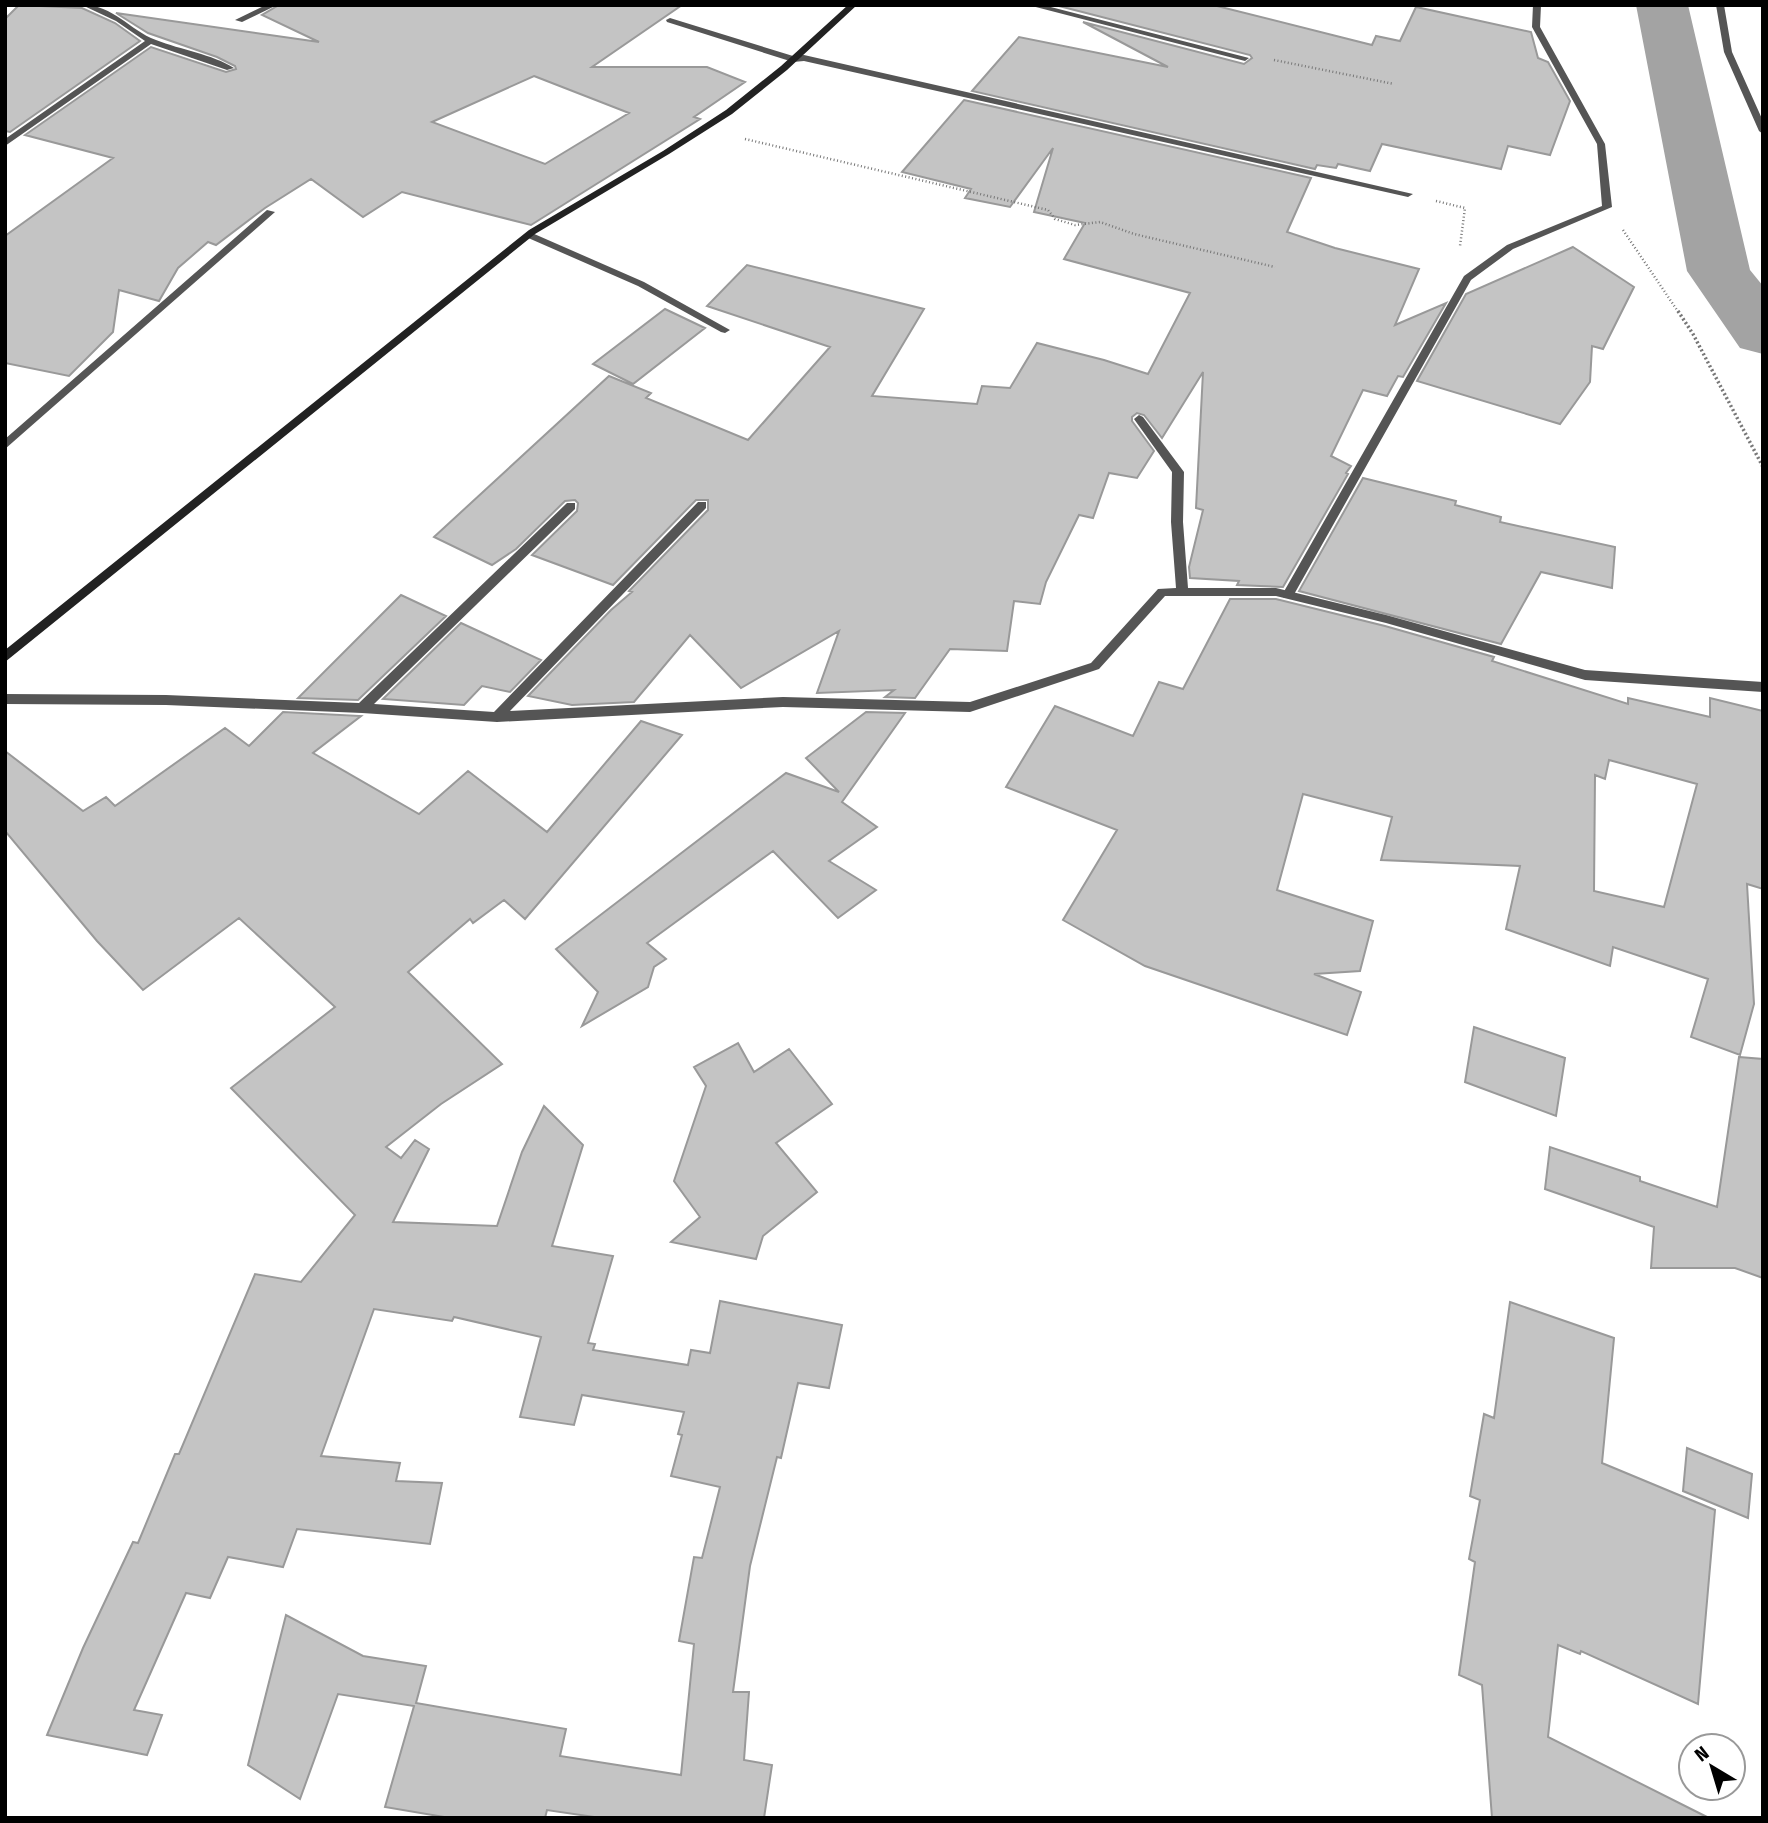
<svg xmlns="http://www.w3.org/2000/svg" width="1768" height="1823" font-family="'Fira Sans Condensed',sans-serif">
  <rect width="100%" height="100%" fill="#fff"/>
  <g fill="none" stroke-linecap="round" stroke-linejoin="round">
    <path fill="#a3a3a3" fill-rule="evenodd" d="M1636 5H1688L1750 270 1763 286V354L1740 348 1687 271Z"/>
  </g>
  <path fill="#c4c4c4" stroke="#999" stroke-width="2" fill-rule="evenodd" d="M19 5 82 8 115 23 140 41 10 132 5 131V19Z
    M279 5H682L592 67H707L745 82 694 117 700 119 531 225 402 192 363 217 311 179 265 208 216 245 208 242 178 268 159 301 119 290 113 332 69 376 5 363V236L113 158 25 135 151 47 226 72 236 69 235 66 217 57 148 33 116 13 319 42 262 15ZM534 76 629 113 545 164 432 122Z
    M1055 5H1213L1372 45 1376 36 1400 41 1416 7 1531 32 1538 58 1548 62 1570 101 1550 155 1508 146 1501 169 1382 144 1370 171 1338 164 1336 168 1317 165 1315 169 972 91 1019 37 1168 67 1083 22 1244 64 1252 58 1250 55Z
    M964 100 1311 178 1287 232 1335 248 1419 269 1395 325 1446 303 1403 377 1398 376 1387 396 1363 390 1331 456 1351 466 1346 473 1348 474 1283 587 1237 585 1239 581 1190 578 1189 567 1203 510 1196 508 1203 372 1162 438 1144 415 1137 413 1132 417V421L1154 451 1137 478 1109 473 1093 518 1079 515 1046 582 1040 604 1014 601 1007 651 950 649 915 698 885 697 894 690 817 693 839 631 741 688 690 635 634 702 572 705 528 696 611 610 632 592 629 591 708 510V500H696L613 585 532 555 577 511 578 503 575 500 565 501 516 549 492 565 434 537 609 376 651 393 646 398 748 440 830 347 707 306 747 265 924 309 872 396 977 404 982 386 1010 388 1037 343 1104 360 1148 374 1190 293 1064 259 1085 223 1034 212 1053 148 1010 207 965 198 971 189 902 172Z
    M1573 247 1634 287 1603 349 1592 346 1590 382 1560 424 1417 381 1466 294Z
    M665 309 705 328 633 384 593 364Z
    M1363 478 1456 501 1455 505 1501 517 1500 522 1615 547 1612 588 1541 572 1501 644 1299 591Z
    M401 595 446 616 358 700 298 698Z
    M1230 599H1276L1385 626 1494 657 1492 661 1628 704V698L1710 717V698L1763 711V889L1747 884 1754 1004 1740 1055 1691 1037 1708 979 1613 947 1610 966 1506 929 1520 866 1381 860 1392 817 1303 794 1277 890 1373 921 1360 971 1314 974 1361 992 1347 1035 1145 966 1063 920 1117 830 1006 787 1055 706 1133 736 1159 682 1183 689ZM1609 760 1697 784 1664 907 1594 891 1595 775 1605 779Z
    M461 623 541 660 510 692 482 686 464 705 383 699Z
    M283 712 361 716 313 753 419 814 468 771 547 832 641 721 682 735 525 919 504 900 473 923 470 919 408 972 502 1064 441 1104 386 1147 401 1158 415 1140 429 1149 393 1222 497 1226 522 1152 544 1106 583 1145 552 1246 613 1256 588 1343 595 1344 593 1350 688 1365 691 1350 710 1353 720 1301 842 1325 829 1388 798 1383 781 1458 777 1457 750 1566 733 1692H749L744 1760 772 1765 764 1818H601L547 1810 545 1818H450L385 1807 414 1706 338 1694 300 1799 248 1765 286 1615 363 1656 426 1666 416 1703 566 1729 560 1756 681 1775 694 1644 679 1641 694 1557 702 1558 720 1487 671 1476 682 1435 678 1434 684 1412 582 1395 574 1425 520 1417 541 1337 454 1317 452 1321 374 1309 321 1456 400 1463 396 1481 442 1483 430 1544 297 1529 283 1567 228 1557 210 1598 186 1593 134 1710 162 1715 147 1755 47 1735 83 1648 133 1542 138 1543 175 1454H179L255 1274 301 1282 355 1215 231 1088 335 1007 239 918 143 990 97 941 5 831V751L83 811 106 797 115 806 225 728 249 746Z
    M866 712 905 713 842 802 877 827 829 861 876 890 838 918 773 851 647 943 666 959 654 967 648 987 582 1026 598 992 556 949 786 773 839 792 806 758Z
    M1474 1027 1565 1058 1556 1116 1465 1082Z
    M738 1043 754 1072 789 1049 832 1104 776 1143 817 1192 763 1236 756 1259 671 1242 700 1217 674 1181 706 1086 694 1067Z
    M1739 1057 1763 1059V1278L1735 1268H1651L1654 1227 1545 1189 1550 1147 1640 1177V1181L1717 1207Z
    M1510 1302 1614 1338 1602 1463 1715 1510 1698 1704 1581 1651 1580 1654 1558 1645 1548 1737 1709 1818H1492L1482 1685 1459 1675 1475 1562 1469 1559 1480 1500 1470 1496 1484 1414 1494 1418Z
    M1687 1448 1752 1474 1748 1518 1683 1491Z"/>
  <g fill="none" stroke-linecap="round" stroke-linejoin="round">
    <path stroke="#777" stroke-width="2.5" stroke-dasharray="1 2.5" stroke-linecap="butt" d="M1274 60 1394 84
      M745 139 1048 210 1055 219 1075 225 1100 222 1134 234 1275 267
      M1436 201 1465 208 1460 246
      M1623 230 1679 313"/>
    <path stroke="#777" stroke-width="3.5" stroke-dasharray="2 2.5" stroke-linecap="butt" d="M1678 311 1693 334 1763 467"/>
    <path fill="#555" fill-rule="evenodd" d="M1533 5H1541L1540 27 1605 144 1612 207 1513 249 1471 280 1292 598H1284L1282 595 1464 276 1507 245 1602 206 1597 144 1532 27Z"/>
    <path fill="#555" fill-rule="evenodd" d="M82 5C114 5 129 30 156 40 181 50 212 54 234 68L227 70 151 44 5 146V139L145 41 116 21Z
      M266 5H277L242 22 235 20Z
      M1028 5H1043L1249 58 1245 61Z
      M1716 5H1724L1732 52 1763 121V134L1759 131 1724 52Z
      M670 18 793 56 804 55 1413 194 1408 197 804 61 793 62 667 22 666 20Z
      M267 210 275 212 5 449V439Z
      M526 233H532L644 282 730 330 725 333 721 332 638 286 526 237Z
      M1139 415 1143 417 1184 472 1183 522 1188 588H1276L1386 615 1585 670 1763 682V692L1585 680 1386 623 1276 596H1165L1099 669 970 712 783 707 497 722 362 713 166 705 5 704V694L166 695 359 703 567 503H575V509L374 704 494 712 698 502H706V508L510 711 783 697 970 702 1091 663 1158 589 1176 588 1171 522 1172 472 1134 419Z"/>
    <path fill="#222" fill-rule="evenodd" d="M848 5H857L787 70 732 114 669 154 535 234 5 662V650L529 230 663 151 726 110 781 66Z"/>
  </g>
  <rect width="1768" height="1823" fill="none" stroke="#000000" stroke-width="14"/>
  <g transform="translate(1712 1767) rotate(322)"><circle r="33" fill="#ffffff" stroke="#999999" stroke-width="2"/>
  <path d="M0-5L12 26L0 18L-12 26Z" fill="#000000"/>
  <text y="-10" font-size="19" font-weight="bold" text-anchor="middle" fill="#000000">N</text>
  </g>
</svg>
